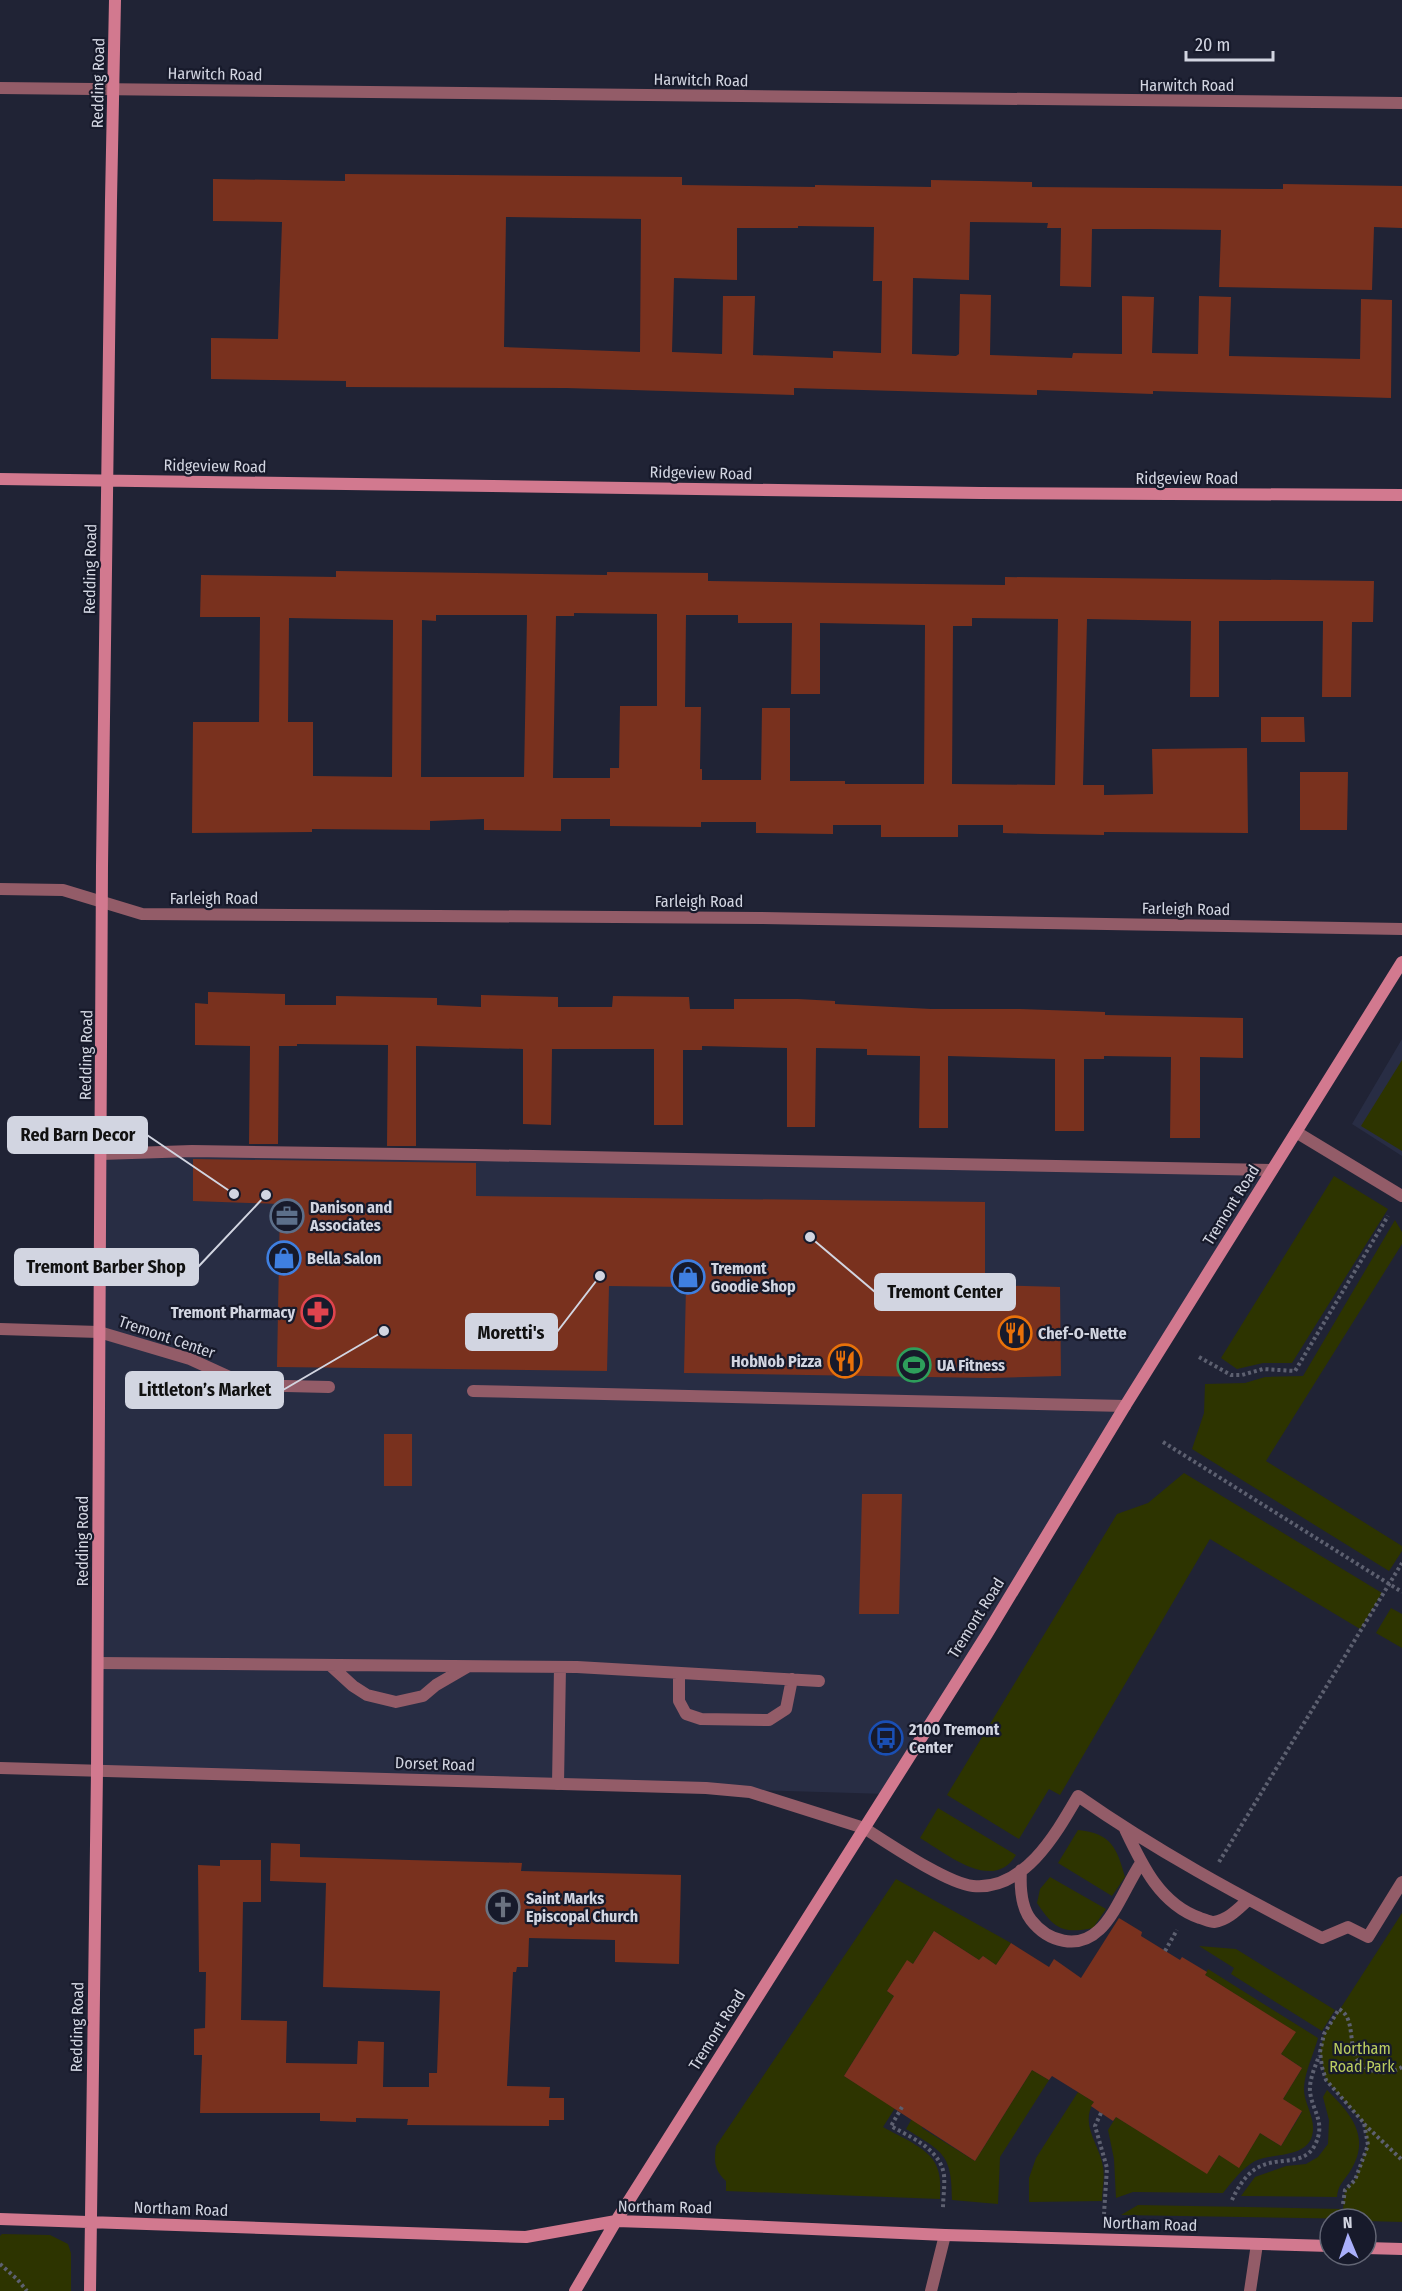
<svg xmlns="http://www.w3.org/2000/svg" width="1402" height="2291" font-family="'Fira Sans Condensed',sans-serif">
  <rect width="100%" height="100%" fill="#202335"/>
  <path fill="#282d44" d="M1402 1039V1156L1352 1124Z
    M101 1154 1272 1170 887 1794 97 1771Z"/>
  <path fill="#2d3400" d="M1402 1060V1151L1361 1126Z
    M1334 1176 1388 1209 1292 1363H1263L1237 1369 1221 1358Z
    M1395 1220 1402 1232V1244L1266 1461 1402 1546V1551L1389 1571 1192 1449 1204 1413 1205 1384 1245 1383 1265 1377 1303 1376Z
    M1184 1473 1382 1593 1360 1629 1210 1539 1060 1795 1049 1789 1019 1839 947 1795 1117 1514 1148 1503Z
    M1391 1608 1402 1614V1648L1376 1633Z
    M938 1808 1016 1855C993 1893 947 1854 920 1838Z
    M1078 1830C1111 1833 1117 1848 1125 1877L1112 1896 1058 1863Z
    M1050 1877 1106 1909 1093 1928C1063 1934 1054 1929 1037 1903L1040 1889Z
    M896 1879 1011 1943 996 1965 983 1956 979 1960 934 1931 913 1964 907 1961 887 1991 894 1996 844 2076 895 2108 883 2127C900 2137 933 2149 938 2170 941 2179 940 2190 940 2199L726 2191V2181C714 2170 714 2161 716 2146Z
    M1402 1913V2222L1366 2221V2219L1121 2215 1138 2205 1343 2209 1345 2190 1355 2180 1368 2145 1364 2123 1326 2080 1320 2052 1324 2034Z
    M1199 1946 1236 1949 1335 2010 1322 2031 1231 1974 1234 1968Z
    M1208 1969 1318 2038C1314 2053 1305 2071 1304 2087 1303 2104 1317 2118 1312 2136 1306 2158 1272 2153 1255 2161 1242 2168 1232 2182 1223 2193L1133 2192 1116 2198 1114 2159 1108 2130 1116 2117 1207 2173 1219 2155 1239 2167 1260 2133 1281 2146 1302 2112 1283 2099 1302 2068 1281 2054 1295 2032 1205 1975Z
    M1032 2070 1049 2080 1000 2157 998 2204 952 2200C952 2154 943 2152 906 2129L914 2115 925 2121 922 2128 975 2161Z
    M1327 2090C1352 2115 1372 2138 1349 2173 1343 2182 1338 2185 1337 2197L1241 2196 1255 2177 1286 2166 1306 2164 1318 2157 1328 2144 1329 2120 1323 2097Z
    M1078 2092 1094 2102C1079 2125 1100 2144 1103 2167 1105 2177 1102 2190 1102 2201L1029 2202V2178L1036 2158Z
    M2 2234 50 2235 68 2244 71 2253V2291H0V2236Z"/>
  <path fill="#79311e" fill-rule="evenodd" d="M345 174 682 177V185L815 187V185L931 187V180L1032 182V187L1283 189V184L1402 186V228L1374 227 1372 290 1219 287 1221 230 1149 229H1092L1091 287 1060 286 1061 228H1047L1048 223 970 222 969 280 913 278 912 354 956 356 959 354 960 294 991 295 990 355 1072 358 1073 353 1122 354V296L1154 297 1152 353 1198 354 1199 296 1231 297 1229 356 1360 359 1361 299 1392 300 1391 398 1153 391V394L1037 390V395L794 388V395L566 388 346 387V381L211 379V338L278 339 282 222 213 221V179L345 181ZM506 217 641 219 640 352 504 347ZM798 226 874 227 873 281H882L881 353 833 351V358L753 355 755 296H723L722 354 672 352 674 278 737 280V228H798Z
    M336 571 607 575V572L708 573V581L840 583 1005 585V577L1374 581 1373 622H1352L1351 697H1322L1323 621H1219V697H1190L1191 621 1087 619 1083 785H1104V795L1153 794 1152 749 1247 748 1248 833 1104 832V835L1041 834 1003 833V825H958V837H881V825H833V834L756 833V822H701V827L610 826V819H561V831L484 830V819L430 821V830L312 829V832L192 833 193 722H259L260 617H200L201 575 336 577ZM574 613 657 614V706H620L619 768H610V778H553L556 616H574ZM436 615H527L524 777H421L422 620 436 621ZM686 615H738V623H792L791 694H820V623L925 625 924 784H845V781H790V708H762L761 780H702V769H700L701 707H685ZM289 618 393 620 392 777 313 776V722H288ZM972 618 1058 619 1055 785 952 784 953 626H972Z
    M1261 717H1304L1305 742H1261Z
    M1300 772H1348L1347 830H1300Z
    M208 992 285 994V1005H336V996L437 998V1005L481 1007V995L558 997V1007H612L613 996 689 997 690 1009H734V999H798L835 1001V1004L931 1009H1020L1105 1012V1015L1243 1018V1058L1200 1057V1138H1170L1171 1057 1104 1056V1059H1084V1131H1055V1059L948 1056V1128H919L920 1056 867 1055V1049L816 1048 815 1127H787V1048L702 1046V1050H683V1125H654V1049H552L551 1125 523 1124V1049L416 1046V1146H387L388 1045 297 1044V1046H279L278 1144H249L250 1046 195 1045V1003L208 1004Z
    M193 1159 476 1163V1196L985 1202V1285L1060 1287 1061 1376 989 1378 684 1373 686 1287 609 1286 607 1371 277 1367 280 1204 193 1201Z
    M384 1434H412V1486H384Z
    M862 1494H902L899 1614H859Z
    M271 1843 300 1844V1857L522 1863 521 1871 681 1875 679 1964 615 1962V1940L529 1938 528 1967H517L516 1972H513L507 2086 550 2087 549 2098H564V2120H549V2126L407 2125 408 2119 356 2118V2122L320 2121V2113H200L202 2055H194V2029L205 2028 206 1972H199L198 1865 220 1866V1860H261V1902H243L241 2020 287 2021 286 2063 357 2064 358 2041 384 2042 383 2087H429V2073H437L440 1991 323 1987 326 1883 270 1881Z
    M1119 1918 1142 1932 1141 1936 1180 1960 1182 1957 1207 1972 1205 1975 1296 2032 1281 2054 1302 2068 1283 2099 1302 2111 1281 2146 1260 2133 1239 2168 1219 2155 1207 2174 1116 2117 1113 2121 1101 2113 1091 2106 1094 2102 1052 2076 1049 2080 1032 2070 975 2161 844 2076 894 1996 887 1991 907 1960 913 1964 934 1931 979 1960 983 1956 996 1965 1011 1943 1049 1967 1054 1959 1081 1978Z"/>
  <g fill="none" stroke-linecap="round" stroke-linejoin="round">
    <path stroke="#5d6070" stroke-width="4" stroke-dasharray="3 3" stroke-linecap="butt" d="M1199 1357 1231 1375H1242L1263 1369 1295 1371 1388 1216
      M1163 1442 1402 1592
      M1219 1862 1402 1563
      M1165 1951 1177 1930
      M902 2107 891 2126C912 2138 940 2149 944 2175 945 2186 943 2198 943 2208
      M1101 2113 1095 2126 1107 2168 1104 2214
      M1364 2124 1402 2160
      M1232 2200C1238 2187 1247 2172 1261 2166 1280 2157 1304 2166 1315 2145 1326 2122 1313 2113 1310 2092 1309 2080 1315 2067 1319 2056
      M1343 2204 1345 2190 1355 2180 1368 2145 1364 2123 1326 2080 1322 2067 1320 2052 1324 2034 1339 2009C1362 2021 1338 2066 1379 2072 1387 2073 1396 2071 1402 2067
      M0 2264 17 2279 27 2291"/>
    <path stroke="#935c68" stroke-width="12" d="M1296 1132 1402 1196
      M101 1154 192 1151 475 1155 1272 1170
      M99 1332 190 1359 247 1385 329 1387
      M473 1391 1125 1406
      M98 1663 577 1667 819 1681
      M330 1665 353 1686 367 1695 396 1702 423 1696 436 1685 467 1667
      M679 1673V1701L686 1714 701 1719 769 1720 786 1709 792 1679
      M558 1784 560 1667
      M864 1828C888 1843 946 1883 973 1886 1024 1891 1056 1834 1078 1796 1155 1850 1238 1895 1322 1938L1348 1927 1368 1937 1402 1882
      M1125 1829C1142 1865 1160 1904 1200 1918 1204 1919 1210 1922 1214 1922 1228 1920 1238 1909 1248 1900
      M1021 1870C1020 1886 1021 1907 1031 1920 1048 1942 1078 1950 1099 1930 1115 1916 1128 1882 1141 1863"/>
    <path stroke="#935c68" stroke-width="12" d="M0 88 1402 103
      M0 889 63 890 142 914 760 918 1402 929
      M0 1329 99 1332
      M0 1768 706 1788 750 1792 864 1828
      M931 2291 945 2235
      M1250 2291 1257 2244"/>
    <path stroke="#d2798f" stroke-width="12" d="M0 479 981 493 1402 495
      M0 2219 526 2237 616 2221 678 2223 945 2235 1330 2246
      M1366 2248 1402 2249
      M90 2291 97 1771 102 866 111 200 115 0
      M575 2291 616 2221 987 1634 1125 1406 1402 962"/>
  </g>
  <defs>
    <symbol id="office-ring" viewBox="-11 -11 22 22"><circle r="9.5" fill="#171a2b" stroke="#5c6f8a" stroke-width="1.5"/><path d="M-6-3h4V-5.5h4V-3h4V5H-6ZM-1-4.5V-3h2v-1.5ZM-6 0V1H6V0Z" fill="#5c6f8a"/></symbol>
    <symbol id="shop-ring" viewBox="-11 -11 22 22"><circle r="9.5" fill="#171a2b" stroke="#3f7fe0" stroke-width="1.5"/><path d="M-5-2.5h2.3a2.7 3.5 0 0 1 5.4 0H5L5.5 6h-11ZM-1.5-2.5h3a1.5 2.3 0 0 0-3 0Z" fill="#3f7fe0"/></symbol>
    <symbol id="pharmacy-ring" viewBox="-11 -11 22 22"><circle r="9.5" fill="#171a2b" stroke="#e0444e" stroke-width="1.5"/><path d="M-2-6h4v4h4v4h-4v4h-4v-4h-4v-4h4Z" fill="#e0444e"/></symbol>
    <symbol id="restaurant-ring" viewBox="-11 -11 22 22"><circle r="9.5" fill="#171a2b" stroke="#e8710a" stroke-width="1.5"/><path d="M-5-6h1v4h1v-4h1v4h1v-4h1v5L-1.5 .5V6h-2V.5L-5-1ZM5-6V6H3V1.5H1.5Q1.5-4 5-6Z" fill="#e8710a"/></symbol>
    <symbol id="stadium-ring" viewBox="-11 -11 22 22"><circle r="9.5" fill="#171a2b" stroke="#2e9e5b" stroke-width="1.5"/><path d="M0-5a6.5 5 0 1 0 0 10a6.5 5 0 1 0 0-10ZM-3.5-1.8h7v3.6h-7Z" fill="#2e9e5b"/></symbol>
    <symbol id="bus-ring" viewBox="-11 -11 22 22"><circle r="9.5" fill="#171a2b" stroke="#1a4fb4" stroke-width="1.5"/><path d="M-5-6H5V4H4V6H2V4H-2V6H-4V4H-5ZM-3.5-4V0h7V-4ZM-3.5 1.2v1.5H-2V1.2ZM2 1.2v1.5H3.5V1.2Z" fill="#1a4fb4"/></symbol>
    <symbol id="church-ring" viewBox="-11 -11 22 22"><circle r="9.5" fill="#171a2b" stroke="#6b7280" stroke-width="1.5"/><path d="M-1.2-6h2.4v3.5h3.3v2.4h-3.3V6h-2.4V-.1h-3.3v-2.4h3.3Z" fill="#6b7280"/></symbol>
  </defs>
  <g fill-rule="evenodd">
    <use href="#office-ring" x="268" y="1197" width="38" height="38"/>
    <use href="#shop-ring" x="265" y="1239" width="38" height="38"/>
    <use href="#shop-ring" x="669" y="1258" width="38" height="38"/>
    <use href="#pharmacy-ring" x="299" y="1293" width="38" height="38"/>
    <use href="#restaurant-ring" x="996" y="1314" width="38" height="38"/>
    <use href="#restaurant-ring" x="826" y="1342" width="38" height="38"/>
    <use href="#stadium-ring" x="895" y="1346" width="38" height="38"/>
    <use href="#bus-ring" x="867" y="1719" width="38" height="38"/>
    <use href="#church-ring" x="484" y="1888" width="38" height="38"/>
  </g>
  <g text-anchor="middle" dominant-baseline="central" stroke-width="4.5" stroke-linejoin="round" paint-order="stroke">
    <g font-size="16" fill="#d2d5e1" stroke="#171a2b">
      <text transform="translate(215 74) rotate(1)">Harwitch Road</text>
      <text transform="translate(701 80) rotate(1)">Harwitch Road</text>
      <text transform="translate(98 83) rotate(-89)">Redding Road</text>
      <text x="1187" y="85">Harwitch Road</text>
      <text transform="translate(215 466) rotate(1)">Ridgeview Road</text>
      <text transform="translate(701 473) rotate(1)">Ridgeview Road</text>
      <text x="1187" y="478">Ridgeview Road</text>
      <text transform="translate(90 569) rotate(-89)">Redding Road</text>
      <text x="214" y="898">Farleigh Road</text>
      <text x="699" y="901">Farleigh Road</text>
      <text transform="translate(1186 909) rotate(1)">Farleigh Road</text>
      <text transform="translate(86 1055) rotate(-89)">Redding Road</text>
      <text transform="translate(1231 1205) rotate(-58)">Tremont Road</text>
      <text transform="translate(167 1337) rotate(19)">Tremont Center</text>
      <text transform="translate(82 1541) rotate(-90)">Redding Road</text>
      <text transform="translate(976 1618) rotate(-58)">Tremont Road</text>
      <text transform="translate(435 1764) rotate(2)">Dorset Road</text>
      <text transform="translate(77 2027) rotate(-89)">Redding Road</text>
      <text transform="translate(717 2030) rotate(-58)">Tremont Road</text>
      <text transform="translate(665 2207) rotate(1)">Northam Road</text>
      <text transform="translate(181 2209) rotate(2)">Northam Road</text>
      <text transform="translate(1150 2224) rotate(2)">Northam Road</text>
    </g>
    <g font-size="16" font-weight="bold" fill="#d2d5e1" stroke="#171a2b" text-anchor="start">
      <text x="310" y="1207">Danison and<tspan x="310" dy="18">Associates</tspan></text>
      <text x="307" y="1258">Bella Salon</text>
      <text x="711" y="1268">Tremont<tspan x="711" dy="18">Goodie Shop</tspan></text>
      <text x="295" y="1312" text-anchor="end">Tremont Pharmacy</text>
      <text x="1038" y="1333">Chef-O-Nette</text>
      <text x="822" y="1361" text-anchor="end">HobNob Pizza</text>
      <text x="937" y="1365">UA Fitness</text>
      <text x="909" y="1729">2100 Tremont<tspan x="909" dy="18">Center</tspan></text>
      <text x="526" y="1898">Saint Marks<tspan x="526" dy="18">Episcopal Church</tspan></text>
    </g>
    <g font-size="16" fill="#bbcd60" stroke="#171a2b">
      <text x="1362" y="2048">Northam<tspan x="1362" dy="18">Road Park</tspan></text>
    </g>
  </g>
  <path fill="none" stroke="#d2d5e1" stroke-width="2" d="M234 1194L147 1135M266 1195L198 1267M810 1237L875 1292M600 1276L557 1332M384 1331L283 1390"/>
  <g fill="#d2d5e1" stroke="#171a2b" stroke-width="2">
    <circle cx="234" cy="1194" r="6"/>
    <circle cx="266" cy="1195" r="6"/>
    <circle cx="810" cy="1237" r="6"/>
    <circle cx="600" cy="1276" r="6"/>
    <circle cx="384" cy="1331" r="6"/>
  </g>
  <g fill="#d2d5e1" stroke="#d2d5e1" stroke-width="2">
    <rect x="8" y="1117" width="139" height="36" rx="6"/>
    <rect x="15" y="1249" width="183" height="36" rx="6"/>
    <rect x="875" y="1274" width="140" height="36" rx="6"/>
    <rect x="466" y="1314" width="91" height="36" rx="6"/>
    <rect x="126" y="1372" width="157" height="36" rx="6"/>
  </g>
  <g font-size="18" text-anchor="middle" font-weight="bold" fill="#111">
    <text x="78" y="1141">Red Barn Decor</text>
    <text x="106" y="1273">Tremont Barber Shop</text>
    <text x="945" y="1298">Tremont Center</text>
    <text x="511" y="1339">Moretti's</text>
    <text x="205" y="1396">Littleton’s Market</text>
  </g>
  <g transform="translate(1348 2237) rotate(358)"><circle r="28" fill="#171a2b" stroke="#626574" stroke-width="1.5"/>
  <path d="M0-4.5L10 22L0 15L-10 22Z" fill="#aab0fb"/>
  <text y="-9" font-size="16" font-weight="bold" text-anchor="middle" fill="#d2d5e1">N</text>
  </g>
  <path d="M1186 51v9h87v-9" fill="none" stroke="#d2d5e1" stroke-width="3"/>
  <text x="1195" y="51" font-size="18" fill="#d2d5e1" stroke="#171a2b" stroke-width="4.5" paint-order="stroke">20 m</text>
</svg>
